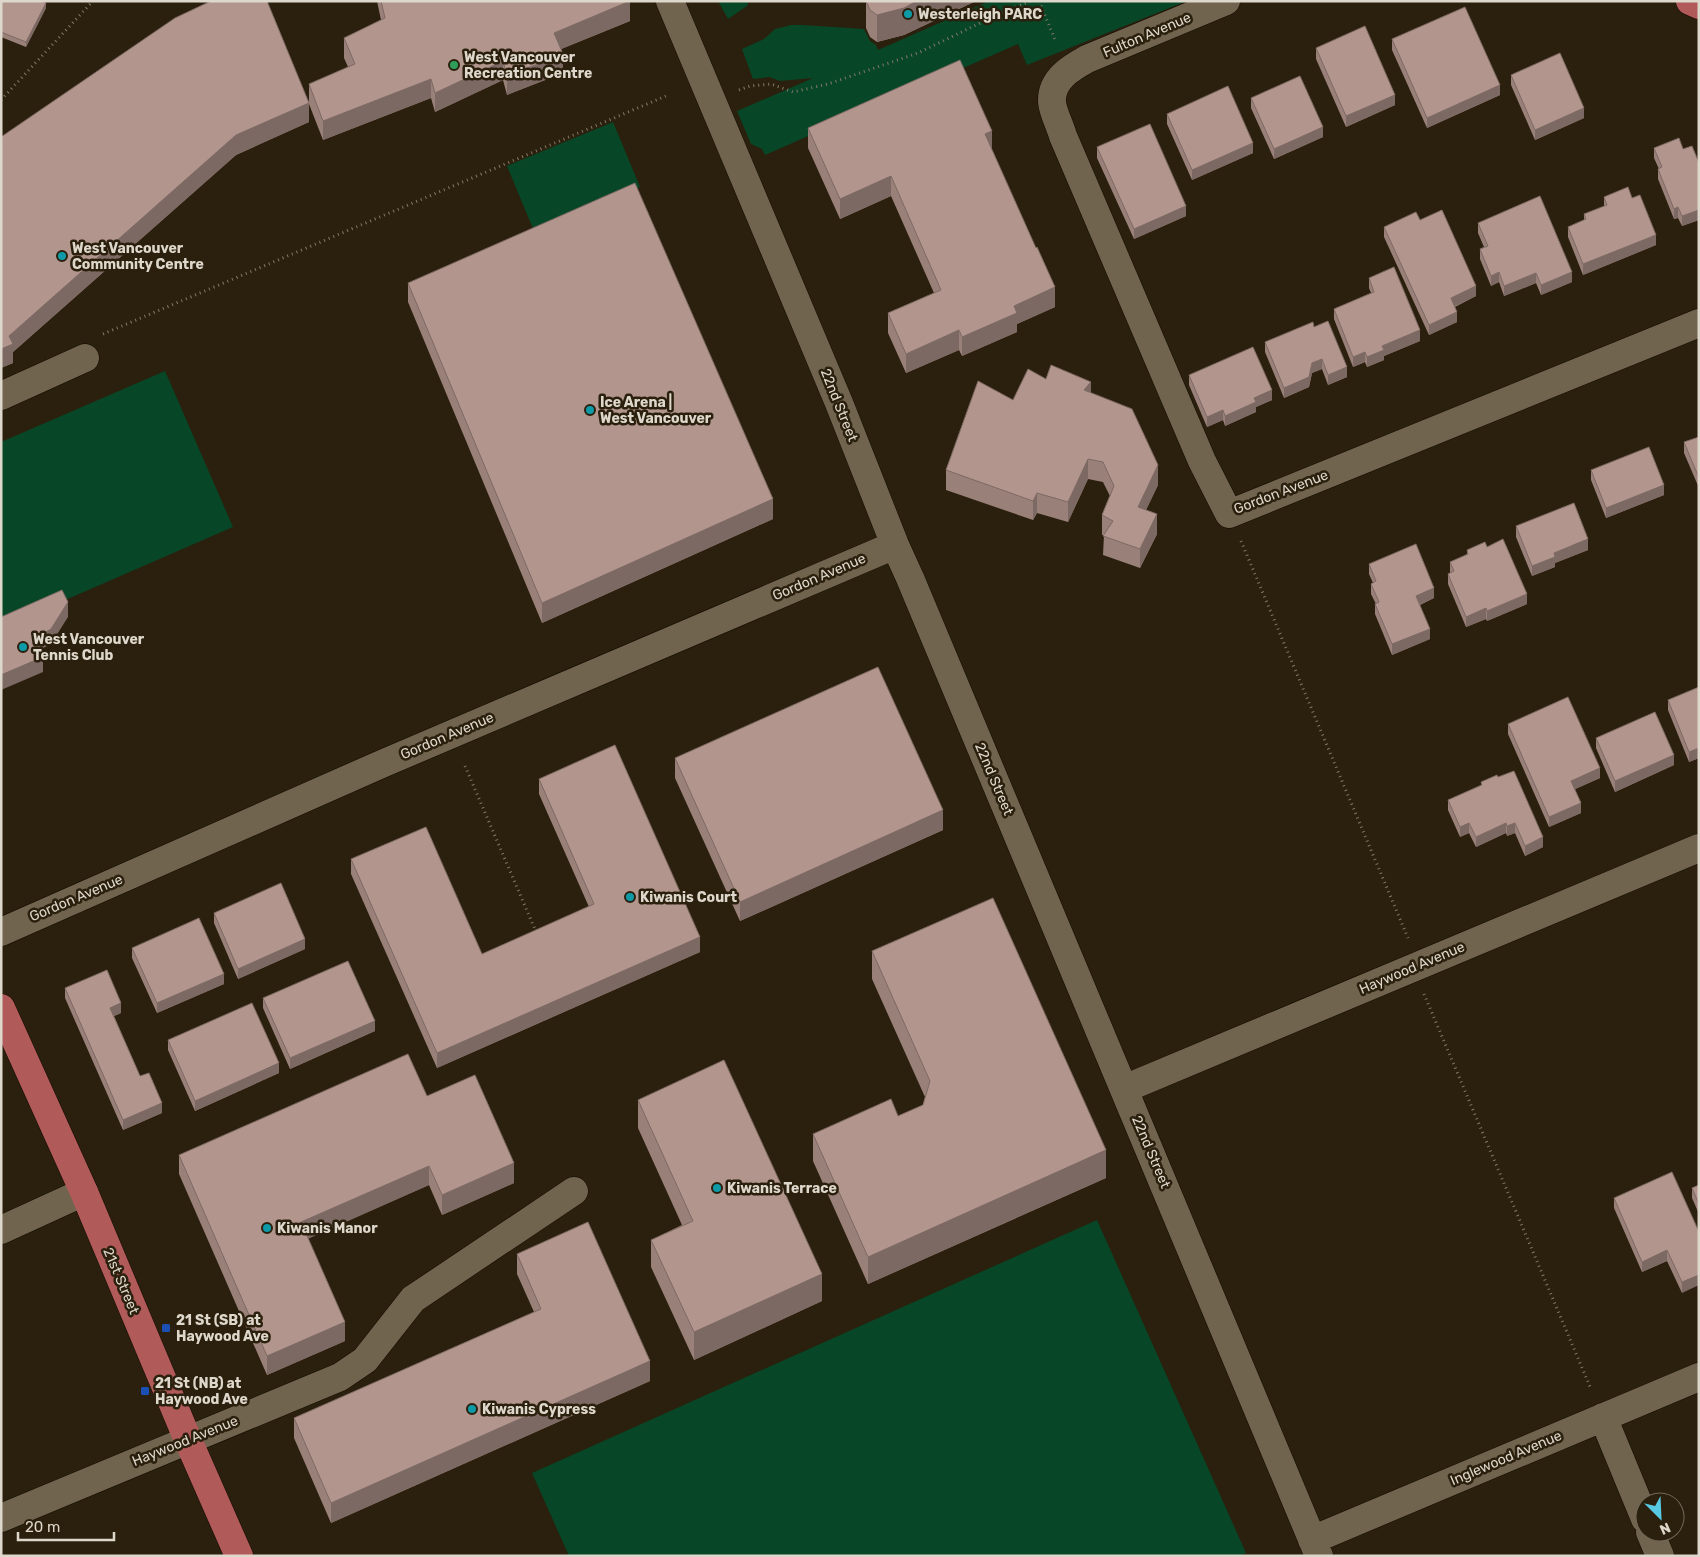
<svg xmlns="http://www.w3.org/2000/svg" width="1700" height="1557" font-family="Rubik,sans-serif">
  <rect width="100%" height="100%" fill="#2b200d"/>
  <path fill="#074626" d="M718 1H749L747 6 728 19Z
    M989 1H1187L1027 65 1018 44 765 155 762 149 751 144 737 111 813 78 780 81 769 77 753 79 742 49 764 39 775 29 791 25H803L864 29 870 41 876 45 878 50Z
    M613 122 640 187 534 231 507 166Z
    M165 371 233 527 1 628V442Z
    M1097 1220 1246 1553 1239 1556H569L532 1473Z"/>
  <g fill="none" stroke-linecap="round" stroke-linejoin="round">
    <defs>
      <path id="minor" d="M670 1 839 403 895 545 910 578 1319 1556
        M1226 1 1087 59C1071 68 1051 79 1052 102 1053 113 1060 125 1063 136L1202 461 1229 514 1699 323
        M1 396 85 358
        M1 932 384 763 895 545
        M1124 1089 1699 848
        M1 1230 84 1192
        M1603 1417 1645 1519
        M1 1518 340 1377 365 1360 413 1299 574 1191
        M1650 1532 1660 1556
        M1312 1540 1699 1377"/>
      <path id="major" d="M1690 1 1699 5
        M1 1008 84 1192 188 1440 239 1556"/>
    </defs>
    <use href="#minor" stroke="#130a00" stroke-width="29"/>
    <use href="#major" stroke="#130a00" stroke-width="29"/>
    <path stroke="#827969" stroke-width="3" stroke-dasharray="1 4" stroke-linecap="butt" d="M1039 1 1056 42
      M739 90 750 86 771 84 793 92 828 84 918 53 1003 12 1031 1
      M1 100 93 1
      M103 334 666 96
      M1241 541 1408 938
      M465 766 537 934
      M1424 994 1591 1389"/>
    <use href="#minor" stroke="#70644e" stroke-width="28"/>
    <use href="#major" stroke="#b15a5a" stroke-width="28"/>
  </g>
  <path fill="#99817a" d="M1 1 46 8 26 47 1 37Z
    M377 1H630V21L561 49 563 73 507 95 503 80 435 112 431 98 323 140 309 104V122L236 155 13 352V363L1 368V137L309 102V84L348 67 344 58V38L381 20Z
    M866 1H976L904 35 877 42 870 37 866 28Z
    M1392 39 1500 95 1427 128 1392 50Z
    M1316 48 1395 105 1346 127 1316 59Z
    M1511 75 1584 118 1535 140 1511 85Z
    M1251 98 1323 137 1274 159 1251 108Z
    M1167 114 1253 153 1192 180 1167 124Z
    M808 128 992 150 1055 307 1017 324V332L962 356 959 350 906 373 888 333V313L934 293 891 196 840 219 808 148Z
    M1097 147 1186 216 1134 239 1097 158Z
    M1654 148 1683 149 1699 163V220L1682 226 1678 218 1674 219 1658 179V169H1659L1654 158Z
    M1604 197 1632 198 1656 245 1583 275 1568 237V227L1584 220V214L1604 207Z
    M1420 220 1476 296 1455 307 1457 322 1429 335 1384 237V227Z
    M1478 223 1572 282 1541 295 1536 283 1504 296 1499 282 1491 286 1480 259V249L1484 247 1478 233Z
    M1369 278 1420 341 1384 356V360L1367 367 1365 362 1353 367 1334 319V309L1371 293 1369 288Z
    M408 283 773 519 542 623 408 302Z
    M1314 327 1347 377 1328 385 1322 369 1312 373 1309 387 1284 398 1265 352V342Z
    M1189 375 1272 400 1256 407V412L1225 426 1223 420 1207 427 1189 385Z
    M1046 379 1091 393 1158 485 1146 510 1157 534 1140 568 1103 555 1104 535H1102V515L1110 496 1103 482 1088 479 1068 522 1037 513 1033 520 946 490V470Z
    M1699 437V488L1684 453V442Z
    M1591 470 1664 495 1606 518 1591 480Z
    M1516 526 1588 550 1555 563V567L1532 576 1516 537Z
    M1487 547 1527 604 1487 621 1486 619 1466 627 1448 584V574L1450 573V562L1467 555V550Z
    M1369 564 1434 598 1420 605 1430 639 1392 655 1375 614V604H1376L1371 594V584L1373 583 1369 574Z
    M1699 687V758L1689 762 1668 710V700Z
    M1508 724 1600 778 1575 789 1581 813 1549 827 1508 734Z
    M1596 738 1674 765 1615 792 1596 748Z
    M675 758 943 830 740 921 675 778Z
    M1498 777 1543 847 1525 856 1515 833 1507 836 1506 833 1476 847 1469 833 1460 837 1448 810V800L1481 785V782Z
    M539 779 700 952 437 1068 351 874V859L482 954 589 907 539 794Z
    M214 913 305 949 238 979 214 923Z
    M132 948 224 984 157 1013 132 958Z
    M872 951 1106 1178 868 1284 813 1161V1134L898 1116 923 1105 925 1097 872 979Z
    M65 988 121 1013 114 1016 140 1076 162 1113 123 1130 65 998Z
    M263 998 375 1031 290 1069 263 1008Z
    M168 1040 279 1073 195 1111 168 1050Z
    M427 1096 514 1183 442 1215 429 1185 308 1238 345 1341 267 1375 179 1174V1155Z
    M638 1100 822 1301 694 1360 651 1267V1240L682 1225 638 1128Z
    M1699 1185V1214L1692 1198V1188Z
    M1614 1198 1699 1232 1682 1293 1667 1261 1642 1272 1614 1208Z
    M517 1254 650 1381 331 1523 294 1438V1418L534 1312 517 1274Z"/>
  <path fill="#7d6963" d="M630 1V21L554 52V33Z
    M917 1H976L904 35 877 42V15Z
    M46 3V8L26 47V42Z
    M563 54V73L507 95V76Z
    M503 61V80L435 112V93Z
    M431 79V98L323 140V121Z
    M1500 85V95L1427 128V118Z
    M1395 95V105L1346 127V116Z
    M309 103V122L236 155 13 352V363L1 368V349L9 336 236 135Z
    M1584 108V118L1535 140V130Z
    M1323 127V137L1274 159V149Z
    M992 131V151L985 134Z
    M1253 143V153L1192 180V170Z
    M891 176V196L840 219V199Z
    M1186 206V216L1134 239V229Z
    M1678 207V218L1674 219V209Z
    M1699 210V220L1682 226V216Z
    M1656 235V245L1583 275V264Z
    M1499 272V282L1491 286V276Z
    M1572 272V282L1541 295V285Z
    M1536 273V283L1504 296V286Z
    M1476 286V296L1451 308V298Z
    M1055 287V307L1017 324V332L962 356V337L1014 306Z
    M1457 312V322L1429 335V325Z
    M959 330V350L906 373V354Z
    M1420 330V341L1384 356V360L1367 367V357L1382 346Z
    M1365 352V362L1353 367V357Z
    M1322 359V369L1312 373 1309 387 1284 398V388L1312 363Z
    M1347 367V377L1328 385V375Z
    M1091 382V401L1084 390Z
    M1272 390V400L1256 407V412L1225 426V416L1254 398Z
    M1223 410V420L1207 427V417Z
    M1088 459V479L1068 522V502Z
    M1158 465V485L1138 527V507Z
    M1664 485V495L1606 518V508Z
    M1037 493V513L1033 520V501Z
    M773 499V519L542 623V603Z
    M1157 514V534L1140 568V549Z
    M1588 539V550L1555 563V567L1532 576V566L1554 553Z
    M1434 588V598L1416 606V596Z
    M1527 594V604L1487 621V611Z
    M68 602V617L51 644 39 650V636Z
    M1486 608V619L1466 627V617Z
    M1430 629V639L1392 655V644Z
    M43 657V672L1 690V675Z
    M1699 748V758L1689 762V752Z
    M1674 755V765L1615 792V781Z
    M1600 768V778L1571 791V781Z
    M1581 803V813L1549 827V817Z
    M943 810V830L740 921V902Z
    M1469 823V833L1460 837V827Z
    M1506 823V833L1476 847V837Z
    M1515 823V833L1507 836V826Z
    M1543 837V847L1525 856V846Z
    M700 937V952L437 1068V1053Z
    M305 939V949L238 979V969Z
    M224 974V984L157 1013V1003Z
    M121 1003V1013L110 1018V1008Z
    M375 1021V1031L290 1069V1058Z
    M279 1063V1073L195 1111V1101Z
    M162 1103V1113L123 1130V1120Z
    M1106 1150V1178L868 1284V1257Z
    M514 1163V1183L442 1215V1195Z
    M429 1166V1185L301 1242V1222Z
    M1667 1250V1261L1642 1272V1262Z
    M822 1274V1301L694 1360V1332Z
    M1699 1275V1285L1682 1293V1282Z
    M345 1322V1341L267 1375V1356Z
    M650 1361V1381L331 1523V1503Z"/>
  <path fill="#b2968e" stroke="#7d6963" d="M1 1H41L46 3 26 42 1 32Z
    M211 1H267L309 103 236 135 9 336 13 344 1 349V137L175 18Z
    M381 1H630L554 33 563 54 507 76 503 61 435 93 431 79 323 121 309 84 355 64 344 38 385 18Z
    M866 1H917L904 8 877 15 870 10Z
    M1465 7 1500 85 1427 118 1392 39Z
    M1365 26 1395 95 1346 116 1316 48Z
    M1560 53 1584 108 1535 130 1511 75Z
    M960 60 992 131 985 134 1036 248 1037 247 1055 287 1014 306 1017 313 962 337 959 330 906 354 888 313 941 290 891 176 840 199 808 128Z
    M1300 76 1323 127 1274 149 1251 98Z
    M1228 86 1253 143 1192 170 1167 114Z
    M1150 124 1186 206 1134 229 1097 147Z
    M1679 138 1683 149 1692 146 1699 163V210L1682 216 1678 207 1674 209 1658 169 1662 167 1654 148Z
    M635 183 773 499 542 603 408 283Z
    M1628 187 1632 198 1640 195 1656 235 1583 264 1568 227 1586 219 1584 214 1607 205 1604 197Z
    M1540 196 1572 272 1541 285 1536 273 1504 286 1499 272 1491 276 1480 249 1488 246 1478 223Z
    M1442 210 1476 286 1451 298 1457 312 1429 325 1384 227 1416 212 1420 220Z
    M1394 267 1420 330 1382 346 1384 350 1367 357 1365 352 1353 357 1334 309 1374 292 1369 278Z
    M1328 321 1347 367 1328 375 1322 359 1312 363 1309 377 1284 388 1265 342 1313 322 1314 327Z
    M1253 347 1272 390 1254 398 1256 402 1225 416 1223 410 1207 417 1189 375Z
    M1051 365 1091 382 1084 390 1132 409 1158 465 1138 507 1157 514 1140 549 1103 536 1113 521 1102 515 1114 486 1103 462 1088 459 1068 502 1037 493 1033 501 946 470 978 381 1013 400 1028 369 1046 379Z
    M1699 437V478L1684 442Z
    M1649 447 1664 485 1606 508 1591 470Z
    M1574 503 1588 539 1554 553 1555 557 1532 566 1516 526Z
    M1503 539 1527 594 1487 611 1486 608 1466 617 1448 574 1454 571 1450 562 1468 554 1467 550 1485 542 1487 547Z
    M1416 544 1434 588 1416 596 1430 629 1392 644 1375 604 1379 602 1371 584 1376 581 1369 564Z
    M62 590 68 602 51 629 39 636 43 657 1 675V617Z
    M878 667 943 810 740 902 675 758Z
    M1699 687V748L1689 752 1668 700Z
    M1568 697 1600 768 1571 781 1581 803 1549 817 1508 724Z
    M1655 712 1674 755 1615 781 1596 738Z
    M615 745 700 937 437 1053 351 859 426 827 482 954 594 904 539 779Z
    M1514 771 1543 837 1525 846 1515 823 1507 826 1506 823 1476 837 1469 823 1460 827 1448 800 1482 785 1481 782 1497 775 1498 777Z
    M281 883 305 939 238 969 214 913Z
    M993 898 1106 1150 868 1257 813 1134 891 1099 898 1116 923 1105 930 1081 872 951Z
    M199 918 224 974 157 1003 132 948Z
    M348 961 375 1021 290 1058 263 998Z
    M107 970 121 1003 110 1008 140 1076 149 1073 162 1103 123 1120 65 988Z
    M252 1003 279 1063 195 1101 168 1040Z
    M408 1054 427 1096 475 1075 514 1163 442 1195 429 1166 301 1222 345 1322 267 1356 179 1155Z
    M724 1060 822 1274 694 1332 651 1240 693 1221 638 1100Z
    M1672 1172 1699 1232V1275L1682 1282 1667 1250 1642 1262 1614 1198Z
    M1699 1185V1204L1692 1188Z
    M588 1222 650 1361 331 1503 294 1418 541 1309 517 1254Z"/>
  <g fill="#0f9aa8" stroke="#2b200d" stroke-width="2">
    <circle cx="908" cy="14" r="5"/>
    <circle cx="62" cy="256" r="5"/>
    <circle cx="590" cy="410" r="5"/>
    <circle cx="23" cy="647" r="5"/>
    <circle cx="630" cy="897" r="5"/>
    <circle cx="717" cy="1188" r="5"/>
    <circle cx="267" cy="1228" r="5"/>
    <circle cx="472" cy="1409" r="5"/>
  </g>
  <circle fill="#2e9e5b" stroke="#2b200d" stroke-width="2" cx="454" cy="65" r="5"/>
  <g fill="#1a4fb4" stroke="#2b200d" stroke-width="2">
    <rect x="161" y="1323" width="10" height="10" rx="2.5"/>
    <rect x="140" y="1386" width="10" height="10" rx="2.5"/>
  </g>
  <g text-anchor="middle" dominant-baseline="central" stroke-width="5" stroke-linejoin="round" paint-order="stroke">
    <g font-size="14" font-weight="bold" fill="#ded7cb" stroke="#2b200d" text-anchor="start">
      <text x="918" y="14">Westerleigh PARC</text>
      <text x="464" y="57">West Vancouver<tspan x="464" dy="16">Recreation Centre</tspan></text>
      <text x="72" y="248">West Vancouver<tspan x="72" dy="16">Community Centre</tspan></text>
      <text x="600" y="402">Ice Arena |<tspan x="600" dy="16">West Vancouver</tspan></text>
      <text x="33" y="639">West Vancouver<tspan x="33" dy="16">Tennis Club</tspan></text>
      <text x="640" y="897">Kiwanis Court</text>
      <text x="727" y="1188">Kiwanis Terrace</text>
      <text x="277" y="1228">Kiwanis Manor</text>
      <text x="176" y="1320">21 St (SB) at<tspan x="176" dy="16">Haywood Ave</tspan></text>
      <text x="155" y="1383">21 St (NB) at<tspan x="155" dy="16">Haywood Ave</tspan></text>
      <text x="482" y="1409">Kiwanis Cypress</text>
    </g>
    <g font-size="14" fill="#ded7cb" stroke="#2b200d">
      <text transform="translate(1147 35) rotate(-23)">Fulton Avenue</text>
      <text transform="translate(839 405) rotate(68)">22nd Street</text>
      <text transform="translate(1281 492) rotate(-21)">Gordon Avenue</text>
      <text transform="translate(819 577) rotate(-23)">Gordon Avenue</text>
      <text transform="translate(447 736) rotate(-23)">Gordon Avenue</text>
      <text transform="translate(994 779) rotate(67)">22nd Street</text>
      <text transform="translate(76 898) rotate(-23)">Gordon Avenue</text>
      <text transform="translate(1412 968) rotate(-23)">Haywood Avenue</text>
      <text transform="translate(1151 1152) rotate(67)">22nd Street</text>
      <text transform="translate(121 1281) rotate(67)">21st Street</text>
      <text transform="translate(185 1441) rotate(-22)">Haywood Avenue</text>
      <text transform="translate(1506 1458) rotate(-23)">Inglewood Avenue</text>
    </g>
  </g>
  <rect width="1700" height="1557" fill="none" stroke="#ded7cb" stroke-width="5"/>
  <g transform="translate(1660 1517) rotate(156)"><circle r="24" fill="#2b200d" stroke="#736959"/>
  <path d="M0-4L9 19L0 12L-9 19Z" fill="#58c9e3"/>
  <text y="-8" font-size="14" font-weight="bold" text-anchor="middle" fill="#ded7cb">N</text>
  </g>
  <path d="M18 1532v8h96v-8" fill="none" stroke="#ded7cb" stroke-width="2.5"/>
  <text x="25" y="1532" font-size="15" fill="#ded7cb" stroke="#2b200d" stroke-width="4" paint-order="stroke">20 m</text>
</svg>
